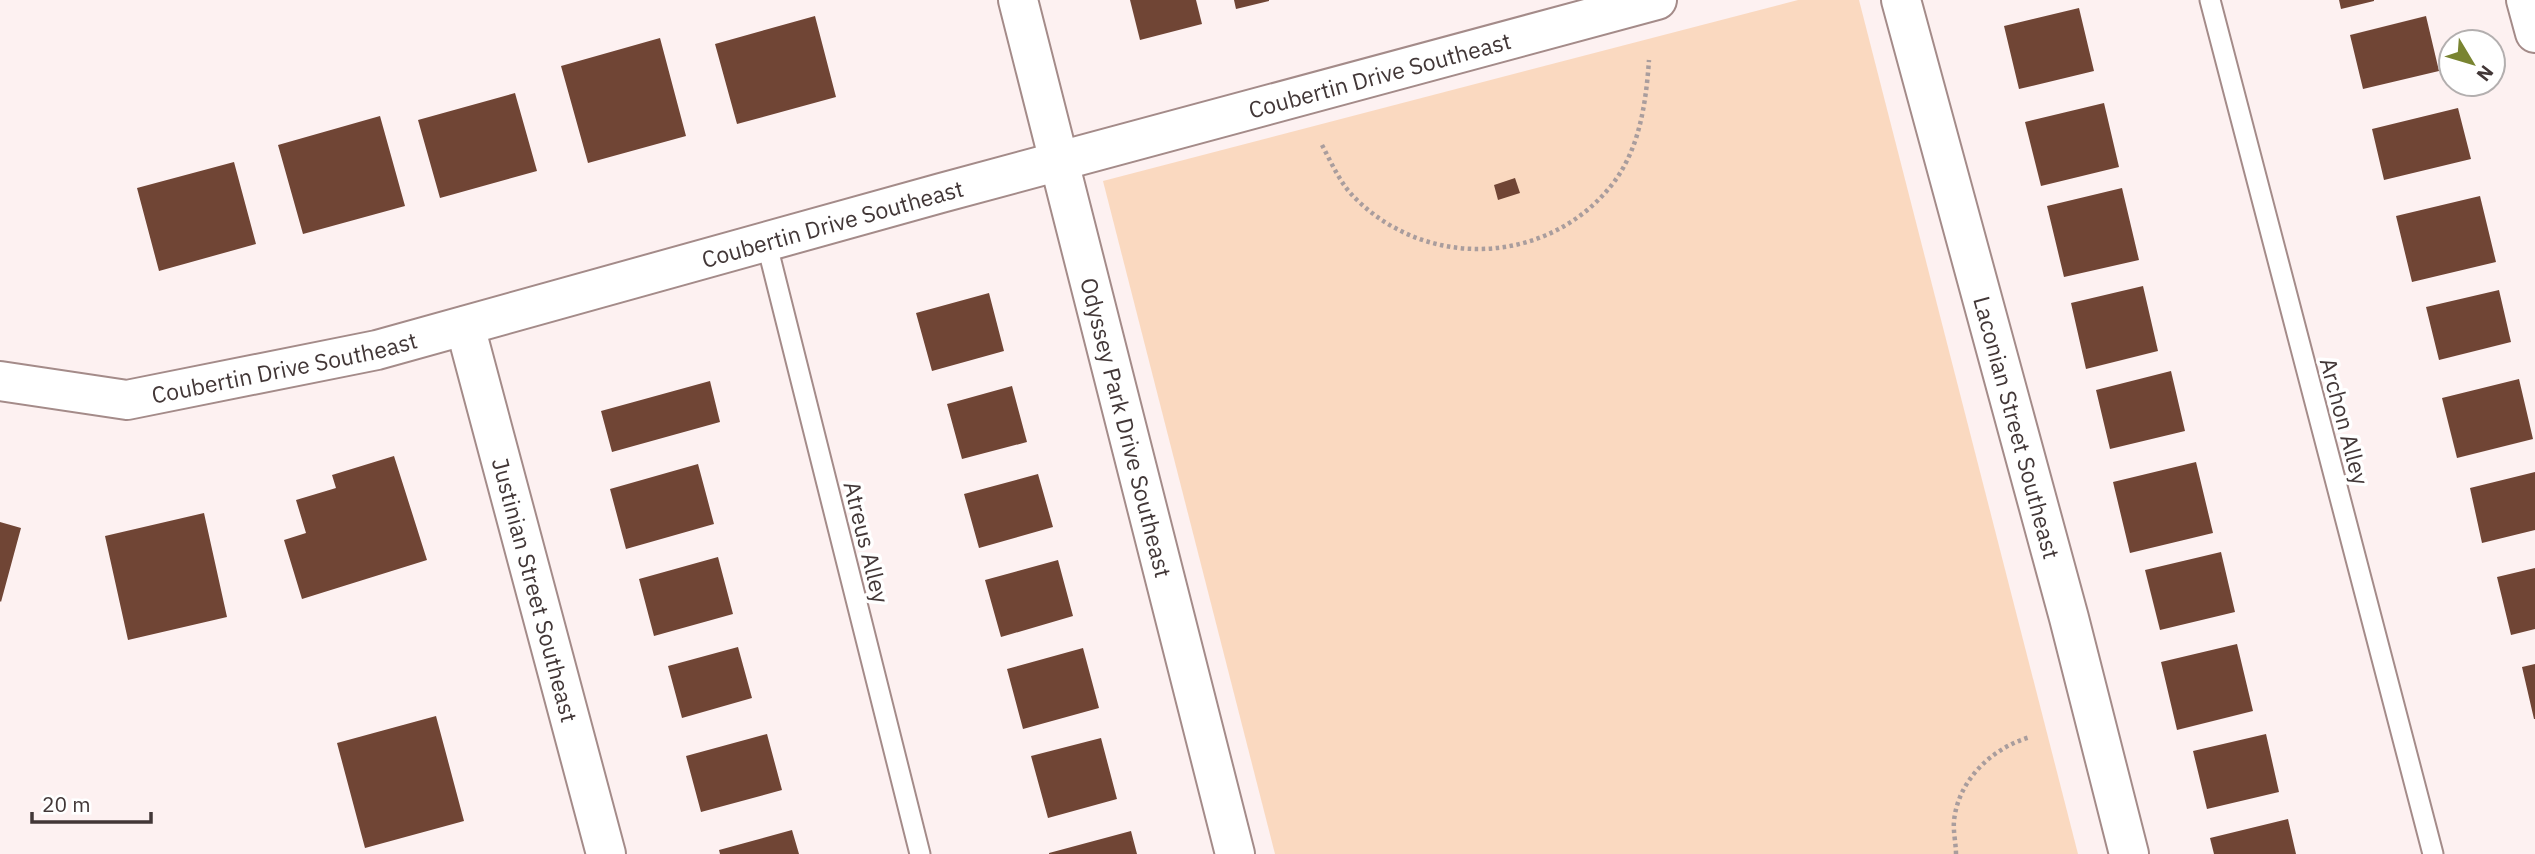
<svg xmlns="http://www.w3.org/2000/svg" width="2535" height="854" font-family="'IBM Plex Sans',sans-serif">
  <rect width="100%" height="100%" fill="#fdf1f1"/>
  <path fill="#fad9c0" d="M1798 0H1859L2078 854H1275L1103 181Z"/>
  <path fill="#704535" d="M1130 0H1196L1202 24 1140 40Z
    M1234 0H1269V1L1236 9Z
    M2339 0H2374V1L2341 9Z
    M2079 8 2094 71 2019 89 2004 26Z
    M815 16 836 97 737 124 715 44Z
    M2426 16 2439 71 2363 89 2350 35Z
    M660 38 686 136 588 163 561 66Z
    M515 93 537 171 440 198 418 120Z
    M2104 103 2119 167 2041 186 2025 122Z
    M2458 108 2471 159 2384 180 2372 129Z
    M380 116 405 206 303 234 278 145Z
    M234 162 256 244 159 271 137 188Z
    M1515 178 1520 193 1498 200 1494 185Z
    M2122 188 2139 260 2064 277 2047 206Z
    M2480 196 2496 262 2412 282 2396 216Z
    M2143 286 2158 351 2086 369 2071 303Z
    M2499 290 2511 342 2439 360 2426 307Z
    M989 293 1004 351 932 371 916 313Z
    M2171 371 2185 431 2110 449 2096 390Z
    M2519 379 2533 439 2457 458 2442 398Z
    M710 381 720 422 612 452 601 411Z
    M1012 386 1027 442 962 459 947 404Z
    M394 456 427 560 302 599 284 540 306 533 296 500 336 488 332 475Z
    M2196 462 2213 533 2130 553 2113 482Z
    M698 464 714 524 626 549 610 489Z
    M2535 472V530L2482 543 2470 488Z
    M1038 474 1053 527 979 548 964 494Z
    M204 513 227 617 128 640 105 536Z
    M0 522 21 528 1 602 0 601Z
    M2221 552 2235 612 2160 630 2145 570Z
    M718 557 733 614 654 636 639 579Z
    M1058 560 1073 616 1001 637 985 580Z
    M2535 568V629L2511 635 2497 577Z
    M2237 644 2253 711 2177 730 2161 662Z
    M738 647 752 698 682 718 668 666Z
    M1083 648 1099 708 1023 729 1007 669Z
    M2535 664V719H2534L2522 667Z
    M436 716 464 821 365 848 337 743Z
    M767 734 782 790 701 812 686 756Z
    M2266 734 2279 792 2207 809 2193 751Z
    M1101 738 1117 799 1048 818 1031 756Z
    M2288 819 2296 854H2214L2210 838Z
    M792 830 799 854H720L719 850Z
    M1131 831 1137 854H1049V853Z"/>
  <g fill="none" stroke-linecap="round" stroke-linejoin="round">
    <defs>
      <path id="lane" d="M2210 0 2433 854
        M766 241 920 854"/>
      <g id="street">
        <path id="s1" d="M1018 0 1235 854"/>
        <path id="s2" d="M1901 0 2069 618 2129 854"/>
        <path d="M2526 0 2535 33"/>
        <path id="s3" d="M465 326 606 854"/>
        <path id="s4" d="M0 381 127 400 377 350 941 193 1657 0"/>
      </g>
    </defs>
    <use href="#lane" stroke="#a48b89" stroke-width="23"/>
    <use href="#street" stroke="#a48b89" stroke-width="42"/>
    <path stroke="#a99d9d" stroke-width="4.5" stroke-dasharray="3.5 3.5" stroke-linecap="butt" d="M1322 145C1332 164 1341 185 1356 199 1430 272 1552 264 1614 182 1640 147 1646 102 1649 60
      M1956 854C1956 844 1953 831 1954 821 1958 780 1992 748 2030 737"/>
    <use href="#lane" stroke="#fff" stroke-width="19"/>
    <use href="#street" stroke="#fff" stroke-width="38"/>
  </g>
  <g text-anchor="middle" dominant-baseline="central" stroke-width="7" stroke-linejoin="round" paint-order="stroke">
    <g font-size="23" fill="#423737" stroke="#fff">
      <text stroke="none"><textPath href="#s4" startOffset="1423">Coubertin Drive Southeast</textPath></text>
      <text stroke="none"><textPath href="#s4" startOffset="856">Coubertin Drive Southeast</textPath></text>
      <text stroke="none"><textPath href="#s4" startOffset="289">Coubertin Drive Southeast</textPath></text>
      <text transform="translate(2345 421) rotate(75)">Archon Alley</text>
      <text stroke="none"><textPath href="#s1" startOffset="441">Odyssey Park Drive Southeast</textPath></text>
      <text stroke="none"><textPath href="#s2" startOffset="443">Laconian Street Southeast</textPath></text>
      <text transform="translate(867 542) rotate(76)">Atreus Alley</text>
      <text stroke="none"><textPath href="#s3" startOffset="273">Justinian Street Southeast</textPath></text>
    </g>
  </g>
  <g transform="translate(2472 63) rotate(128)"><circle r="33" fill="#ffffff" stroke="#b3afaf" stroke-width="2"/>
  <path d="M0-5L12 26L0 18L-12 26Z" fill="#798431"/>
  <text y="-10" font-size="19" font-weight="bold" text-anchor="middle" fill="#423737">N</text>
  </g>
  <path d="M32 812v10h119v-10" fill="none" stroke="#423737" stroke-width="3.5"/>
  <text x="42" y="812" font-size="21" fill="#423737" stroke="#ffffff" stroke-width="5" paint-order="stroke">20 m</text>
</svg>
